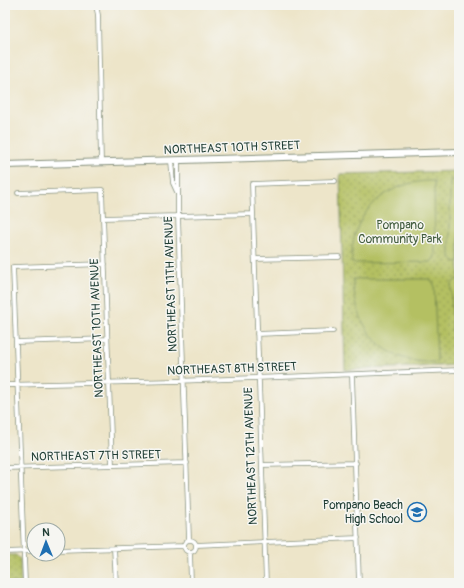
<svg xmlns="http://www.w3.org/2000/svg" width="464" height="588" font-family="Pangolin,sans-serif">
  <defs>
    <pattern id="grass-dots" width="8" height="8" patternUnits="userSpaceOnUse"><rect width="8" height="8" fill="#b4c062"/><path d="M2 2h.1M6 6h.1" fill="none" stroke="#929d52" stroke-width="1.8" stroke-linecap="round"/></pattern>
  </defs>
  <rect width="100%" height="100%" fill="#f6f6f2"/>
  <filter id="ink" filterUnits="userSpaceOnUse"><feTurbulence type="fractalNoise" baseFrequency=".025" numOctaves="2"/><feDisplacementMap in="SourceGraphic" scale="8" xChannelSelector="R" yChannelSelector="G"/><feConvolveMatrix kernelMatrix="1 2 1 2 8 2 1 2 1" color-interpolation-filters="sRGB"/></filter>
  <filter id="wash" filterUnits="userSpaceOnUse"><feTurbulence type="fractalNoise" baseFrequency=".012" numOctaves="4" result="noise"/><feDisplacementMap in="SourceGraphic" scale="16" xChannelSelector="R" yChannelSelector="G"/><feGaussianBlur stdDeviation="0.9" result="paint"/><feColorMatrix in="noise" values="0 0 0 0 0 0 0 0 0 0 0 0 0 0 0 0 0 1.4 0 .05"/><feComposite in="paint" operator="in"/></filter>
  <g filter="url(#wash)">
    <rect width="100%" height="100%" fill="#ede5c9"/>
    <path fill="url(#grass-dots)" stroke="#6a7e4b" d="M459 171V365L345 370 340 174Z
      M5 555H16L20 559 21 583H5Z"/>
    <path fill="#b4c062" stroke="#6a7e4b" d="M450 180H459V262H456L450 256Z
      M425 181H434L435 257 431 262 352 263C349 218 380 185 425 181Z
      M353 279H430L434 284 437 362C384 365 355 330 353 279Z
      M457 279H459V362H453L451 284Z"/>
  </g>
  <g filter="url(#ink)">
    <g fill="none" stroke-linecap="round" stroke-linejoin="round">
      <defs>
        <path id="street" d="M96 5 98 15 101 163
          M171 161 173 183 178 194
          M178 161V216L189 539
          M18 193 102 190 112 465
          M103 218 253 214
          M255 259 339 257
          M257 334 333 331
          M16 342 107 339
          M352 375 359 583
          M5 385 176 381 459 370
          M262 465 356 463
          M5 468 187 463
          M184 546a6 6 0 1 1 12 0a6 6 0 1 1-12 0Z
          M196 545 358 538
          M114 548 116 583
          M58 550 184 546
          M5 552 34 551
          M190 552 191 583
          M25 583 13 267 105 264
          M266 583 252 184 335 181"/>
        <path id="secondary" d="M5 165 459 152"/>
      </defs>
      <use href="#street" stroke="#86917e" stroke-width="5.5"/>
      <use href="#secondary" stroke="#86917e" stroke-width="8"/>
      <use href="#street" stroke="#fff" stroke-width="4"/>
      <use href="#secondary" stroke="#fff" stroke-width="6"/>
    </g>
  </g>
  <defs>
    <symbol id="school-ring" viewBox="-11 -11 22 22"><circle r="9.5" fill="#f6f6f2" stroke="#1f6fb2" stroke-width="1.5"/><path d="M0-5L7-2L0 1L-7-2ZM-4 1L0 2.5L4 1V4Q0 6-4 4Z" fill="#1f6fb2"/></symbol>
  </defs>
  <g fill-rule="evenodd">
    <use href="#school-ring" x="406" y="501" width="22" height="22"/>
  </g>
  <g text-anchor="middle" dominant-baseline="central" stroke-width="3" stroke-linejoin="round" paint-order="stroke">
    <g font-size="12" fill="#1f3d34" stroke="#f6f6f2">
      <text transform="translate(232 148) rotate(-2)">NORTHEAST 10TH STREET</text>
      <text transform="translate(171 284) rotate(-92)">NORTHEAST 11TH AVENUE</text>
      <text transform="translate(97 328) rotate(-92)">NORTHEAST 10TH AVENUE</text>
      <text transform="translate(232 369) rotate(-2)">NORTHEAST 8TH STREET</text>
      <text transform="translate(96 456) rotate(-1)">NORTHEAST 7TH STREET</text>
      <text transform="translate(251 456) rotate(-92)">NORTHEAST 12TH AVENUE</text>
    </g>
    <g font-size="12" fill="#445e40" stroke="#f6f6f2">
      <text x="400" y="225">Pompano<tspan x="400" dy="14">Community Park</tspan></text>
    </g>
    <g font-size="12" fill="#1f3d34" stroke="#f6f6f2" text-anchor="end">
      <text x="403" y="505">Pompano Beach<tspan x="403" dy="14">High School</tspan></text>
    </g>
  </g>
  <rect width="464" height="588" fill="none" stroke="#f6f6f2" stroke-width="20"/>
  <g transform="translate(46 542) rotate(359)"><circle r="19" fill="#f6f6f2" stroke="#a0aca6"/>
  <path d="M0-3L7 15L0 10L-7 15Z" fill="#1f6fb2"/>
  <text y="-6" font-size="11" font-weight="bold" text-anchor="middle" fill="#1f3d34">N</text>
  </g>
</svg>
